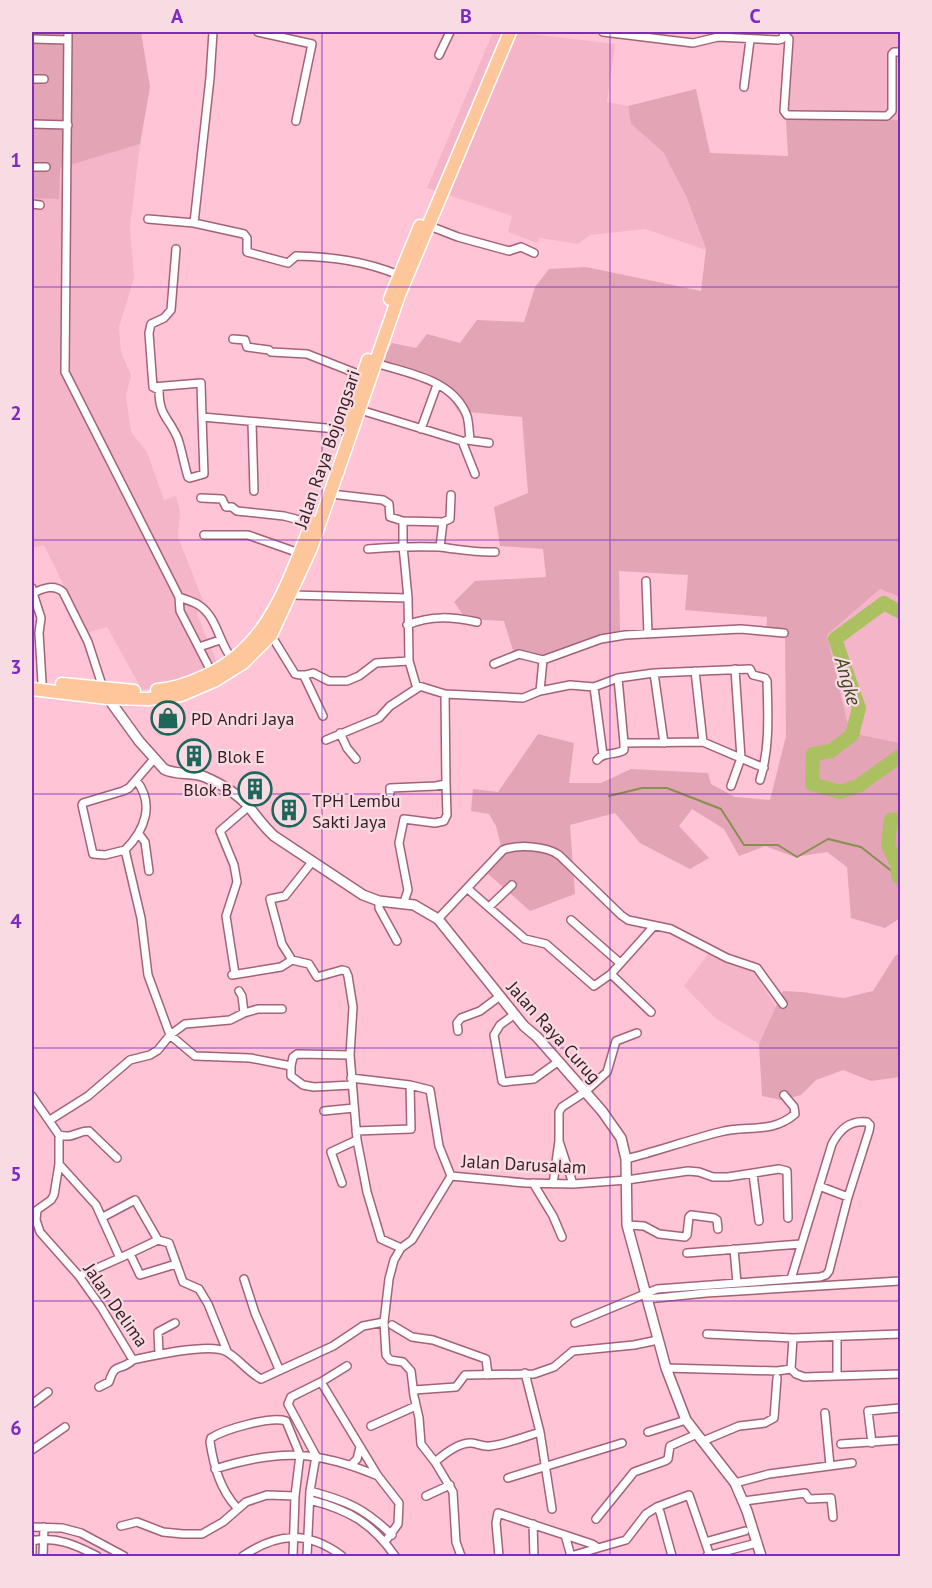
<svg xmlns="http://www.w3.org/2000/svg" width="932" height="1588" font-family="'PT Sans',sans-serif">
  <rect width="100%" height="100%" fill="#ffc4d5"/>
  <path fill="#f5b5c8" d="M493 32H515L615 44 607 102 628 106 631 124 663 152 686 196 706 250 645 229 590 235 578 244 540 238 537 243 508 232 512 216 427 188Z
    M793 32H900V120H786L789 41Z
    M140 144 130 227 134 278 119 327 121 352 131 375 126 396 131 432 147 452 164 500 176 496 180 511 178 537 203 600 197 614 217 662 196 674 166 687 142 690 107 627 87 633 44 545 32 548V198H59L60 168Z
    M880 589 900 597V743L861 735 847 721 827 635Z
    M709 953 752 969 776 1007 759 1044 715 1018 684 986Z"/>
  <path fill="#e3a4b6" d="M32 32H141L150 87 140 144 60 168 59 199 32 198Z
    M696 89 710 153 788 156 786 120H900V597L880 589 827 635 847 721 861 735 900 743V918L885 928 851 918 847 867 827 852 795 857 765 846 739 856 724 829 692 809 679 826 709 858 690 869 640 843 615 813 570 825 575 894 530 911 486 872 502 850 496 826 489 814 471 811 473 789 498 792 538 734 574 743 569 783H601L631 769 708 773 711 784 735 797 770 800 786 736 785 633H766L767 617 685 610 688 575 619 571 620 632 544 658 514 654 504 621 466 619 454 602 475 581 546 577 543 549 500 546 494 507 528 493 522 417 458 411 444 389 379 367 392 343 416 348 427 334 460 343 477 320 524 322 535 287 549 269 586 267 701 291 706 249 686 196 663 152 631 124 628 106Z
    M900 953V1077L871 1081 843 1070 816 1080 801 1095 781 1100 762 1096 759 1044 783 991 802 992 844 998 873 991 895 956Z"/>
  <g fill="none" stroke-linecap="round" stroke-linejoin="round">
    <path stroke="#888f4f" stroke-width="2" d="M609 796 642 788H667L721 809 744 845H778L797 857 828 839 861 847 898 876"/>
    <path stroke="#abc061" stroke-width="14" d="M900 612 884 603 835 639 859 708 852 735 831 751 813 754 812 784 840 792 858 786 900 756
      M900 819 891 820 888 845 897 864 898 876 900 878"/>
    <defs>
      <path id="street" d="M68 32 65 372 175 589 179 597 180 611 212 673
        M258 32 312 44 296 121
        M603 32 693 43 718 37 778 40 782 39 785 32
        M785 35 789 39 784 111 787 115H791L887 116 892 111V54L894 52H900
        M32 39 68 40
        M439 55 450 32
        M32 79H44
        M744 87 750 40
        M32 124 68 125
        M32 167H46
        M32 204 40 205
        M148 219 194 223 244 234 247 238V252L288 263 296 256C334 257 364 261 399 275
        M194 223 210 78 213 32
        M427 225 458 237 509 251 521 247 534 253
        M176 249 171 310 164 318 151 324 149 333 153 387 159 390C159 417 169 417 178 439 182 451 184 464 188 477L190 478 204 474 202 417 326 428 351 432
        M233 339 245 340 247 347 269 350 271 352 307 354 363 376
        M376 363C409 374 453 379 467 416 469 423 469 432 470 439
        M153 387 201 383 202 417
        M357 409 462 441 475 474
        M252 422 254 491
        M421 429 437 385
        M467 440 489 443
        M331 494 383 500 389 504 390 517 403 521V546L408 598 409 661
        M201 498 222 499 226 507H232L237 511 284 516 311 523
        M403 521 443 522
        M204 535H248L299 553
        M440 547 443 522 450 519 451 495
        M368 549C392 547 415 546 439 547 458 549 476 553 495 552
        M646 581 648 634
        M32 588 33 593C44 588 54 584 63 592L88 642 103 688
        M33 593 41 618 39 633 42 682
        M291 595 408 598
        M179 597C185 599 191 601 197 604 218 616 218 643 233 660
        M407 625C432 615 452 617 477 622
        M271 635 295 674C302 676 306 675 313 673L329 681H347L359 676 376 663 409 661 416 685 445 694 523 698 540 691 570 685 594 687 618 678 654 673 750 669 753 675 765 678 767 681C768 714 770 748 760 780
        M199 647 220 640
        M494 664 519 654 543 660 601 639 625 635 741 629 784 633
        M695 671 703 742
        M654 673 664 743
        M304 676 323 716
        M618 678 624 743
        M594 687 603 755
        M540 691 543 660
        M340 733 347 748 356 759
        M326 740 379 718 390 706 419 687
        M154 759 129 788 123 791 83 803 82 805 93 854 105 855 125 850 141 918 148 975 170 1035 195 1056 250 1058 291 1066V1076L303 1085 314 1087 352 1085
        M597 760C604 751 615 756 624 750V743L703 742 764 768
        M731 786 741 758 735 669
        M390 793V788L436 786 446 784 445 694
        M139 834 145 842 149 871
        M125 850C145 830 155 804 136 780
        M312 862 285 896 270 899 282 944 292 960 309 964 317 977 342 970 346 971 348 976 353 1007 350 1055 357 1140 367 1192 381 1239 401 1248
        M468 889 525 939 546 944 594 986 611 974 654 926
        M379 901V908L397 941
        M404 902 408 890 399 843 404 819 435 823 444 821 447 815 446 784
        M489 907 512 885
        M438 919 503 850C518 844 546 846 559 855L621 915 628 920 671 929 727 958 757 968 783 1004
        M571 920 620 963
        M235 974 226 916 237 882 234 865 220 831 248 807
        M611 974 651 1012
        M232 975 281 967 292 960
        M239 991 242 996 244 1013
        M515 1014 500 1025 494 1035 502 1081 504 1082 534 1079 559 1061
        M458 1031 457 1023 461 1018 480 1011 500 996
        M291 1066 293 1057 297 1054 350 1055
        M351 1078 410 1085 430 1090 439 1146 451 1176
        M32 1096 59 1135V1164L54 1195 51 1200 37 1210 36 1220 40 1232 79 1276 101 1307 133 1360C152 1356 210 1342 227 1352 239 1359 248 1372 261 1379L333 1346 363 1326 384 1322
        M324 1111 354 1108
        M50 1120 88 1096 130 1060 150 1055 158 1050 170 1035 185 1024 230 1020 244 1013 258 1009H282
        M356 1131 411 1129 410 1085
        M59 1135C74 1139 76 1131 89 1131L117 1158
        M559 1141 573 1184
        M626 1159C658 1151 688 1140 720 1132 747 1125 772 1134 795 1114L794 1107 784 1095
        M59 1164 96 1205 120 1258 79 1276
        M753 1174 759 1221
        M342 1183 331 1152 357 1140
        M533 1183 553 1216 562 1237
        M553 1184 559 1141V1112L562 1107 585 1092 607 1072 616 1041 637 1033
        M819 1186 848 1197
        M103 1217 135 1200 158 1240 169 1243 183 1282 199 1289 208 1304 227 1351
        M627 1225 644 1226 659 1234 685 1237 687 1235 689 1217 691 1215 714 1218 717 1220 718 1229
        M734 1249 737 1283
        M687 1253 801 1244
        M130 1254 140 1275 176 1264
        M120 1258 158 1240
        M244 1279 255 1313 279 1369
        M647 1299 706 1293 900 1281
        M575 1323 657 1289 820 1277 826 1275 829 1271 848 1197 869 1131 870 1125 867 1122C850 1120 840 1129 832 1144L791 1279
        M392 1325 412 1337 433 1340 486 1359 488 1375
        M707 1334 793 1338 900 1334
        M837 1337V1376
        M159 1354 158 1332 175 1323
        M666 1368 777 1371 791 1369 796 1374 804 1377 900 1374
        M791 1369 793 1338
        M525 1373 540 1432 552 1509
        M321 1382 347 1366
        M99 1387 109 1382C116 1360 119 1373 133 1360
        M414 1390 456 1387 465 1375 534 1374 554 1367 573 1351 634 1345 658 1340
        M32 1404 48 1392
        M825 1413 830 1466
        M371 1426 416 1406
        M648 1432 686 1420
        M703 1441 739 1426 765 1423 774 1418 777 1378
        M872 1443 868 1411 900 1408
        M841 1444 900 1440
        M32 1450 65 1427
        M435 1462C444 1454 460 1442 472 1443 479 1444 483 1447 490 1446 507 1444 524 1437 540 1432
        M351 1465 357 1459 360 1447
        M215 1469C278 1449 317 1450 378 1476
        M508 1478 622 1443
        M735 1483 769 1474 852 1463
        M310 1491C347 1501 364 1508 392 1535
        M426 1496 450 1485
        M310 1500C349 1510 372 1523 395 1556
        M744 1501 805 1493 809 1499 831 1498 833 1517
        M657 1507 689 1495 710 1556
        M237 1508C220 1489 214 1467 210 1442L211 1438C225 1429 271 1416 286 1421L300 1455 295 1496 293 1556
        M596 1519 634 1472 665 1461 668 1459 670 1446 697 1434
        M533 1524 534 1556
        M121 1526 137 1522 163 1532 183 1534H202L223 1522 246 1502 267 1495 295 1496
        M32 1527 62 1528 81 1533 124 1556
        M565 1535 571 1556
        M32 1539V1556
        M32 1541C56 1536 76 1545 97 1556
        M705 1542 745 1531
        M43 1556 44 1527
        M243 1556C277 1533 307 1530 342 1556
        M307 1556 310 1491 316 1456 288 1404 291 1397 321 1382 378 1476 399 1503 398 1524 385 1542
        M461 1556 456 1542 453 1492 435 1462 421 1444 419 1418 414 1396 411 1371 403 1362 390 1360 386 1355 384 1322 389 1279 394 1260 401 1248 412 1240 451 1176 525 1183 573 1184 627 1180 688 1171 699 1172 713 1177H728L779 1169 787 1171 788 1218
        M499 1556 496 1523 498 1513 592 1544 598 1548 626 1540 646 1514 657 1507 660 1512 672 1556
        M571 1556 598 1548
        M707 1556 757 1543"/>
      <path id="secondary" d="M105 694 139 741 164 769C176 776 192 771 205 777 221 784 238 794 249 807 257 817 264 827 274 836L363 895 379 901 414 905 438 919 524 1026 537 1037 602 1111 621 1138 626 1159 627 1225 666 1368 686 1420 735 1483 747 1511 761 1556"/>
      <path id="highway" d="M390 299 420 226
        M346 423 368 360
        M62 684 134 691
        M32 689 107 698 148 699 181 695 216 680 243 663 271 635 311 548 399 295 510 32
        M157 690C174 689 190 683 205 676 269 647 288 582 312 522"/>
    </defs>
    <use href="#street" stroke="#a36277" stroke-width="10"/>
    <use href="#secondary" stroke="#a36277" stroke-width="12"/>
    <use href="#highway" stroke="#fff" stroke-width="15"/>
    <use href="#street" stroke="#fff" stroke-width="7"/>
    <use href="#secondary" stroke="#fff" stroke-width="9"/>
    <use href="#highway" stroke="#fec79b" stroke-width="12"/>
  </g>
  <path fill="none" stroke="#7b2cbf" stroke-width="1.5" stroke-opacity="0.55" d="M322 32V1556M610 32V1556M32 287H900M32 540H900M32 794H900M32 1048H900M32 1301H900"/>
  <defs>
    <symbol id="shop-ring" viewBox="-11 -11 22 22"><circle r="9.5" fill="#f9dbe3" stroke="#1e655a" stroke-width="1.5"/><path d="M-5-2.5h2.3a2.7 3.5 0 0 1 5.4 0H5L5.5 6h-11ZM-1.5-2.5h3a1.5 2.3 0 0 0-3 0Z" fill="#1e655a"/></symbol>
    <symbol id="building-ring" viewBox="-11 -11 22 22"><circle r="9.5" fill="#f9dbe3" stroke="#1e655a" stroke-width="1.5"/><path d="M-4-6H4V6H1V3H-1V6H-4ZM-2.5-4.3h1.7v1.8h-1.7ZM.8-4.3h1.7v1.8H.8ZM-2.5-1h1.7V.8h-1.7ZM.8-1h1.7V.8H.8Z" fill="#1e655a"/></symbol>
  </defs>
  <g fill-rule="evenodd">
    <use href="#shop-ring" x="149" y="699" width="38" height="38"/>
    <use href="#building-ring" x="175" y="737" width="38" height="38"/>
    <use href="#building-ring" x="236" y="770" width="38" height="38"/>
    <use href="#building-ring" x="270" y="791" width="38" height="38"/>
  </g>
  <g text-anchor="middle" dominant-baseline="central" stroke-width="4.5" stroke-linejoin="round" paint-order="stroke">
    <g font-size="18" fill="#381e26" stroke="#f9dbe3">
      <text transform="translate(327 449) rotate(-71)">Jalan Raya Bojongsari</text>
      <text transform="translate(554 1032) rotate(48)">Jalan Raya Curug</text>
      <text transform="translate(524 1164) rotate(3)">Jalan Darusalam</text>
      <text transform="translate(116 1305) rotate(55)">Jalan Delima</text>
    </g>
    <g font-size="18" fill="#381e26" stroke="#f9dbe3" text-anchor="start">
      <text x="191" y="718">PD Andri Jaya</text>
      <text x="217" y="756">Blok E</text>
      <text x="232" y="789" text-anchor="end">Blok B</text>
      <text x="312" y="800">TPH Lembu<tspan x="312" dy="21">Sakti Jaya</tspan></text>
    </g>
    <g font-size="20" font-style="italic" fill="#3e471f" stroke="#f9dbe3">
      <text transform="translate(848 681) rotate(74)">Angke</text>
    </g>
  </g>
  <rect width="932" height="1588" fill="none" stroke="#f9dbe3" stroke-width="66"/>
  <rect x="33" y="33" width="866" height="1522" fill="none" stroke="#7b2cbf" stroke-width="2"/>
  <g font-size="20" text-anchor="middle" font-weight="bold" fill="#7b2cbf">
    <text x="177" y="23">A</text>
    <text x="466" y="23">B</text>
    <text x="755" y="23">C</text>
    <text x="16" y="167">1</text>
    <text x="16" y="420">2</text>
    <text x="16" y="674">3</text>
    <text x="16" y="928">4</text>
    <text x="16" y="1181">5</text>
    <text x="16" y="1435">6</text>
  </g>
</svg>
